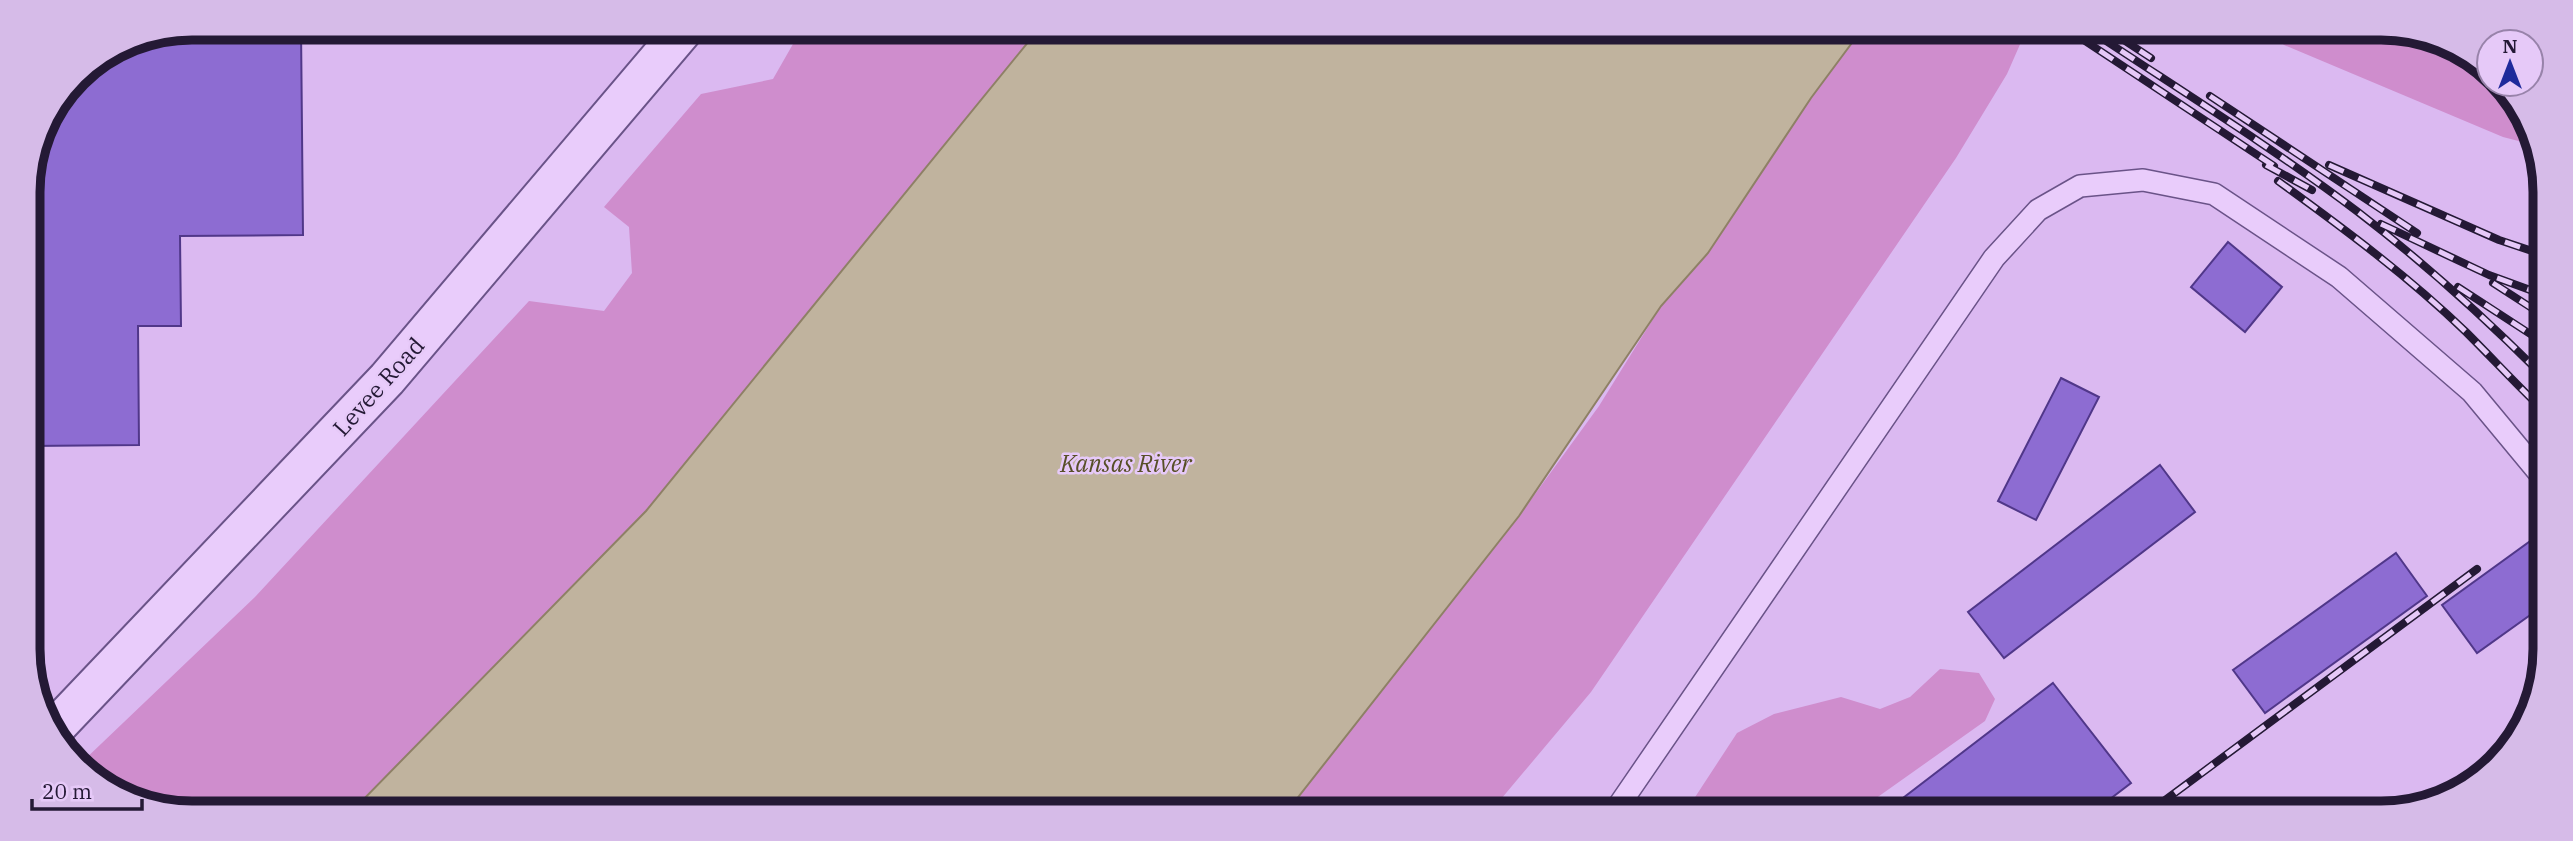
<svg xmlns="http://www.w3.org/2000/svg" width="2573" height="841" font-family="'IBM Plex Serif',serif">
  <rect width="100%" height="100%" fill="#dbb9f1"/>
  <path fill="#cf8dcd" d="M801 30H1038L646 511 355 808 149 807 80 764 255 597 529 301 604 311 632 273 629 227 604 207 701 94 773 79Z
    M1860 32 2025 33 2007 74 1956 158 1591 692 1491 811 1288 810 1519 516 1599 406 1661 306 1708 253 1811 98Z
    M2271 33 2424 34 2489 74V84H2504L2534 145 2503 137 2284 45Z
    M1940 669 1979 673 1995 699 1985 721 1858 811H1686L1737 733 1774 714 1841 697 1880 709 1910 697Z"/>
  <path fill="#c0b39e" stroke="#8e8066" stroke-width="2" d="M1038 30 1860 32 1811 98 1708 253 1661 306 1519 516 1288 810 355 808 646 511Z"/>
  <path fill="#8d6cd2" stroke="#503789" stroke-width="2" d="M192 28H301L303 235 180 236 181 326H138L139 445 30 446 28 182 45 120 76 76 130 40Z
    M2228 242 2282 287 2245 332 2191 287Z
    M2061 378 2099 397 2036 520 1998 501Z
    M2160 465 2195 512 2004 658 1968 612Z
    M2540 534V608L2477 653 2442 605Z
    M2396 553 2427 596 2265 713 2233 670Z
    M2053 683 2131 783 2093 812 1886 811Z"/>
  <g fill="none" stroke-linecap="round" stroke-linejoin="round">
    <defs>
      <path id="lane" d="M1615 811 1994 258 2038 210 2080 186 2143 180 2214 194 2339 277 2472 392 2540 474"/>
      <path id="street" d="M55 728 387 379 684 29"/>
    </defs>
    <use href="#lane" stroke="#6a5388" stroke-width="24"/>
    <use href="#street" stroke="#6a5388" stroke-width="42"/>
    <use href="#lane" stroke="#e9ccfb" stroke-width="21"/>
    <use href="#street" stroke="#e9ccfb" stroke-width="38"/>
    <defs>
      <path id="rail" d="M2073 33 2274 166
        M2094 33C2183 92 2273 148 2358 212 2422 261 2484 317 2541 374
        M2113 33 2151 58
        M2210 96 2417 233
        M2266 165 2312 190
        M2329 165 2499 240 2541 254
        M2278 181C2343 228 2408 276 2466 332 2491 357 2515 383 2541 408
        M2381 224 2489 275 2541 294
        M2493 283 2541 314
        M2458 287 2541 341
        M2149 812 2477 569"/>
    </defs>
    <use href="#rail" stroke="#241935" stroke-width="8"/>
    <use href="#rail" stroke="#e6c9f8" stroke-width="5" stroke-dasharray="16" stroke-linecap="butt"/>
  </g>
  <g text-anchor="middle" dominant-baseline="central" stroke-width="5" stroke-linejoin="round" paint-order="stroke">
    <g font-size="23" fill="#241935" stroke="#e6c9f8">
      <text transform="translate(378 386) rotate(-48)">Levee Road</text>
    </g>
    <g font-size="24" font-style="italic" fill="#574f27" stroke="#e6c9f8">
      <text x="1126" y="463">Kansas River</text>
    </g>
  </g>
  <path d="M0 0H2573V841H0ZM192 40H2381A152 152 0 0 1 2533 192V649A152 152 0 0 1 2381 801H192A152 152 0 0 1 40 649V192A152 152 0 0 1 192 40Z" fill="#d6bbe8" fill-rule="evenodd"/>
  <path fill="none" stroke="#241935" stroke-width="9" d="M192 40H2381A152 152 0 0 1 2533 192V649A152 152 0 0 1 2381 801H192A152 152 0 0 1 40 649V192A152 152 0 0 1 192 40Z"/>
  <g transform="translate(2510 63)"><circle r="33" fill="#e6c9f8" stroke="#9883aa" stroke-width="2"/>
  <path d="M0-5L12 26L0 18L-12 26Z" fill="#1f2a9b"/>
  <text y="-10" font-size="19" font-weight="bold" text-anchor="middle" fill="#241935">N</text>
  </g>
  <path d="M32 799v10h110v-10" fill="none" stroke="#241935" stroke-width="3.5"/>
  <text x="42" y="799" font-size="21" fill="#241935" stroke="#e6c9f8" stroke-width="5" paint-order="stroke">20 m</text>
</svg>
